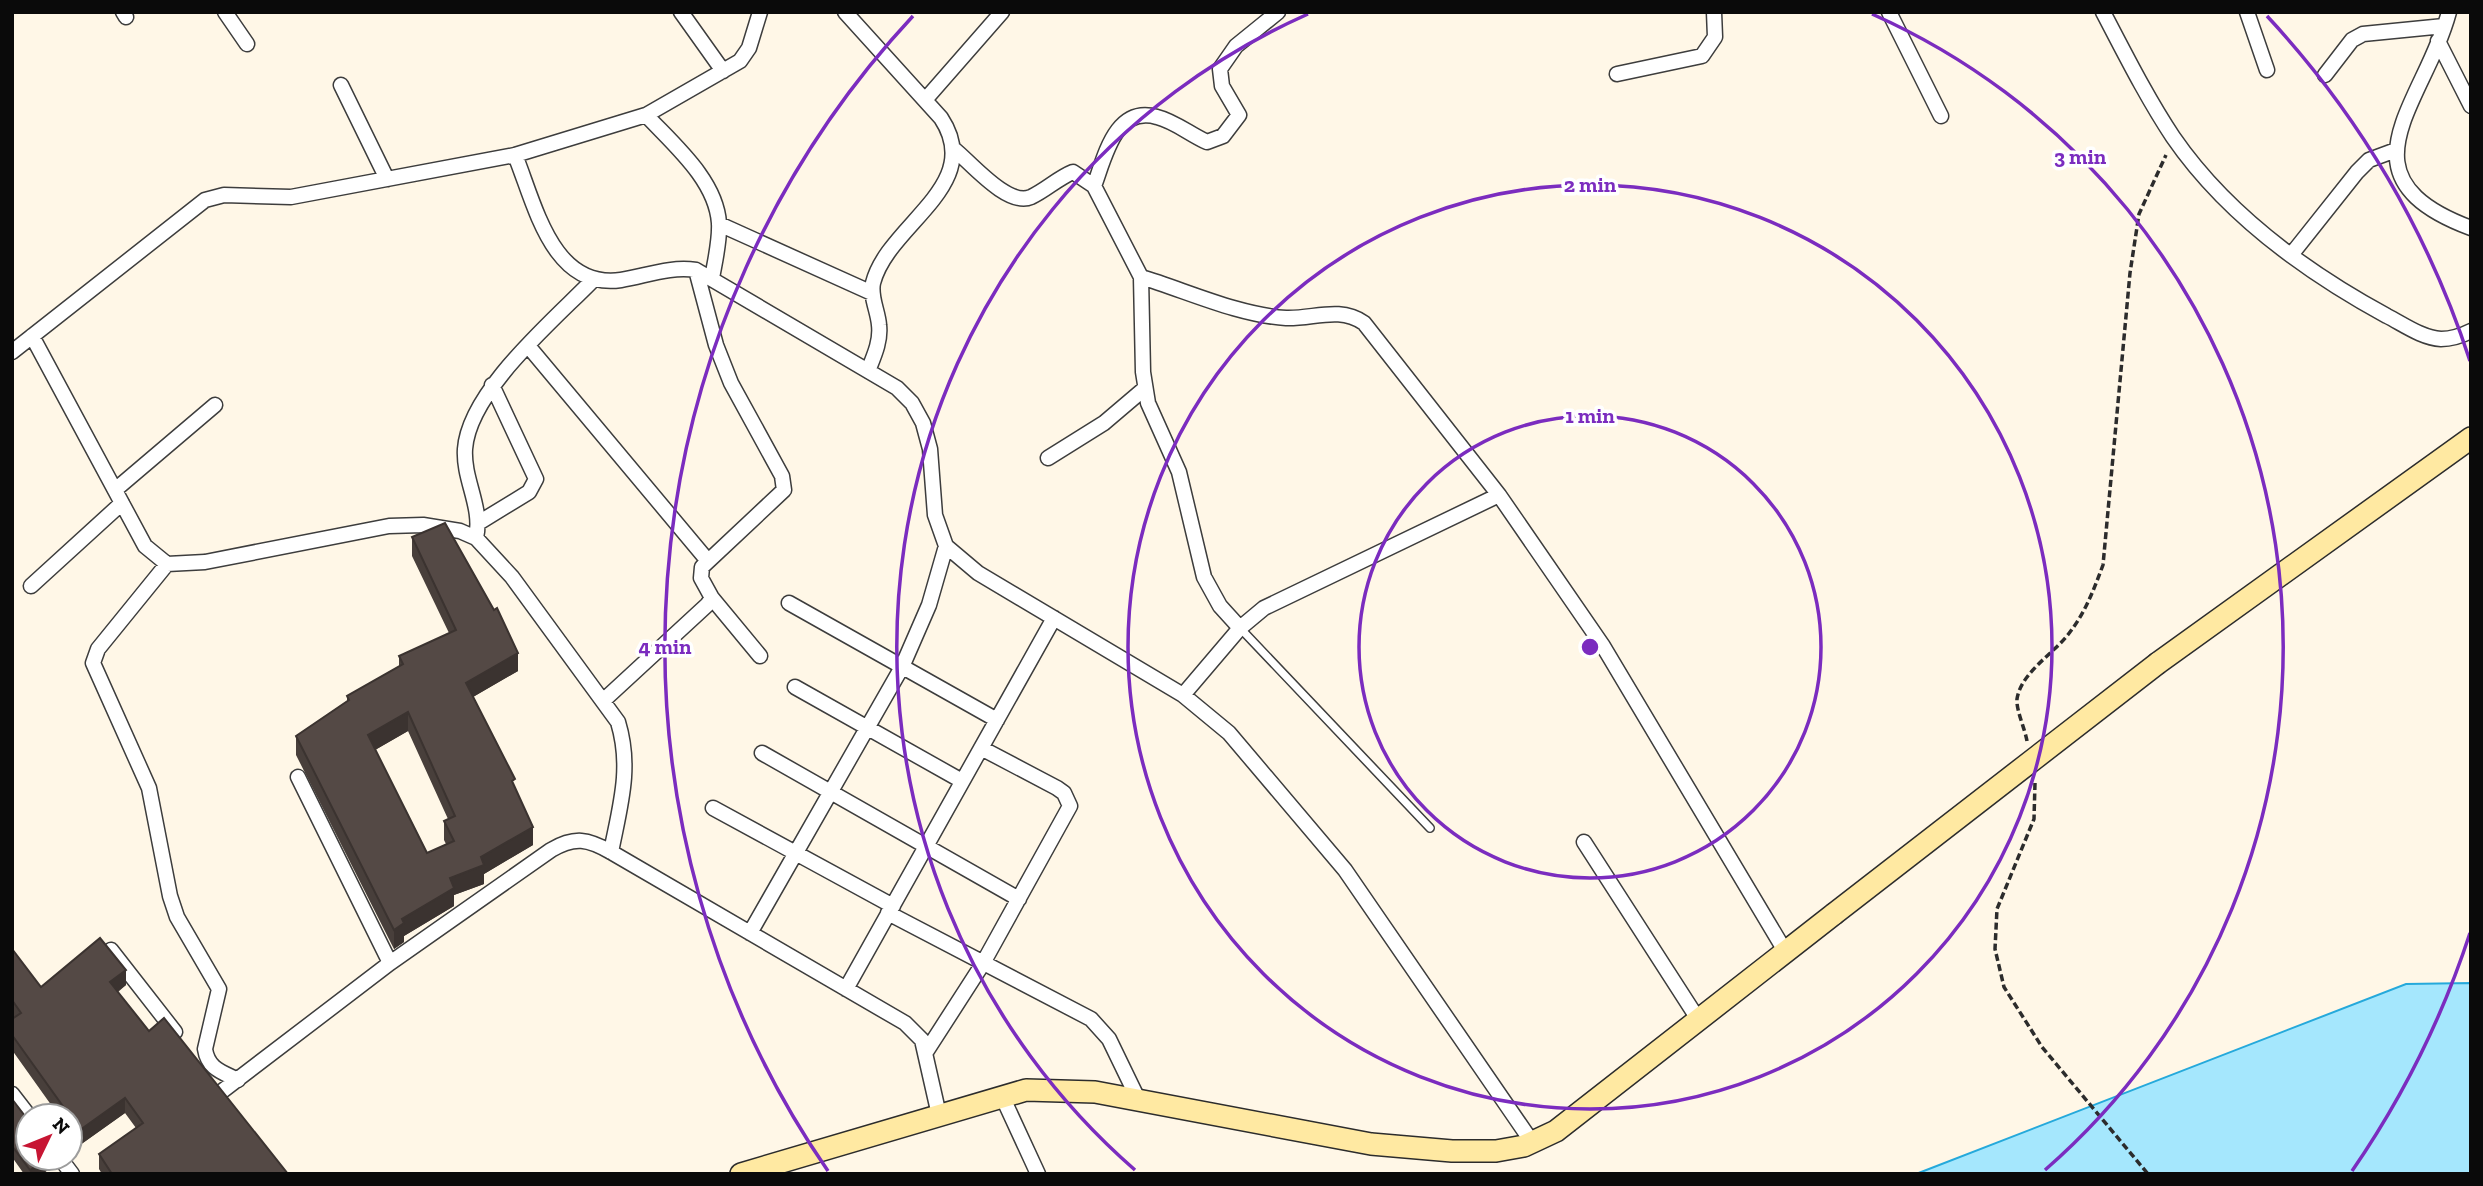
<svg xmlns="http://www.w3.org/2000/svg" width="2483" height="1186" font-family="'Zilla Slab',serif">
  <rect width="100%" height="100%" fill="#fff7e7"/>
  <path fill="#a5e7fd" stroke="#25a9db" stroke-width="2" d="M2471 983V1174H1916L2406 984Z"/>
  <g fill="none" stroke-linecap="round" stroke-linejoin="round">
    <defs>
      <path id="lane" d="M1240 628 1430 828"/>
      <path id="street" d="M123 12 126 17
        M225 12 247 44
        M681 12 723 71
        M845 12 941 118C986 186 888 224 873 283 870 297 878 311 879 325 881 341 874 356 868 371
        M1889 12 1941 116
        M2103 12C2125 54 2147 98 2173 137 2226 214 2306 272 2387 316 2403 324 2422 338 2441 339 2452 339 2461 336 2471 331
        M2247 12 2267 70
        M2449 12C2424 104 2334 177 2471 228
        M2438 41 2471 106
        M1617 74 1702 56 1715 37 1714 12
        M2325 75 2352 40 2363 34 2444 26
        M341 85 387 179
        M925 100 1002 12
        M646 115C674 145 716 180 719 223 720 241 715 261 712 278
        M955 150C972 164 1008 207 1031 197 1046 190 1058 178 1073 172L1094 186 1141 277 1143 372 1148 403 1179 472 1204 577 1220 606 1240 628
        M515 155C535 204 552 290 621 280 646 276 670 266 696 270L897 388 912 403 923 423 930 449 935 515 946 546 978 573 1183 695 1229 733 1345 870 1532 1142
        M1094 186C1105 157 1115 105 1157 117 1174 121 1191 135 1207 142L1223 136 1239 115 1222 86 1220 69 1236 46 1278 12
        M719 224 872 293
        M2291 255 2357 172 2369 160 2396 150
        M1141 277C1187 291 1238 315 1286 318 1314 319 1339 306 1364 323L1499 495 1603 646 1785 951
        M32 336 145 546 167 564 205 562 389 526 423 525 460 531 476 538 512 577 618 722C632 768 620 806 611 852
        M529 347 708 561
        M12 352 205 200 224 195 291 197 515 155 646 115 740 61 749 48 760 12
        M1048 458 1104 423 1144 389
        M115 490 215 405
        M480 522 529 492 536 479 492 385
        M476 538C483 507 463 480 465 449 469 391 554 320 593 280
        M167 564 98 649 93 663 149 788 170 896 177 917 219 989 205 1049C208 1069 222 1072 238 1080
        M31 586 122 503
        M712 598 760 656
        M789 603 997 720
        M795 687 962 781
        M1183 695 1240 628 1264 608 1499 495
        M604 700 707 605 712 598 701 578 702 567 784 490 782 476 731 383 716 345 696 270
        M762 753 1019 899
        M298 777 390 963
        M713 808 893 906
        M1584 842 1698 1019
        M888 913 1091 1019 1109 1039 1139 1101
        M750 933 902 667 929 605 946 546
        M111 950 175 1032
        M846 989 1054 618
        M926 1052 982 965 1070 806 1064 793 1057 788 981 748
        M221 1092 390 963 551 850C575 836 588 839 611 852L905 1023 922 1040 939 1115
        M12 1094 29 1116
        M1002 1096 1038 1174
        M60 1158 72 1174"/>
      <path id="secondary" d="M2158 663 2471 438
        M741 1174 1026 1090 1095 1092 1371 1144 1452 1151H1496L1524 1146 1556 1131 1834 914"/>
    </defs>
    <use href="#lane" stroke="#3d3d3d" stroke-width="10"/>
    <use href="#street" stroke="#3d3d3d" stroke-width="17"/>
    <use href="#secondary" stroke="#2c2c2c" stroke-width="24"/>
    <path stroke="#2c2c2c" stroke-width="3.5" stroke-dasharray="7 3.5" stroke-linecap="butt" d="M2027 741C2025 729 2016 710 2017 699 2021 672 2055 653 2070 632 2086 611 2094 589 2103 565L2130 273 2139 214 2166 155
      M2035 783 2034 819 1997 909 1995 949 2004 987 2042 1047 2148 1174"/>
    <use href="#lane" stroke="#fff" stroke-width="7"/>
    <use href="#street" stroke="#fff" stroke-width="14"/>
    <use href="#secondary" stroke="#ffe9a2" stroke-width="21"/>
    <defs>
      <path id="secondary-bridge" d="M1834 914 2158 663"/>
    </defs>
    <use href="#secondary-bridge" stroke="#2c2c2c" stroke-width="24" stroke-linecap="butt"/>
    <use href="#secondary-bridge" stroke="#ffe9a2" stroke-width="21"/>
  </g>
  <path fill="#483f3b" fill-rule="evenodd" d="M412 537 518 671 473 697 515 787 533 845 484 874V884L454 895V906L404 936V942L394 949 296 755V736L347 701V696L399 666V656L449 633 412 556ZM408 731 448 819 444 821V840L446 844 427 853 375 750Z
    M12 949 41 987 126 985 118 992 149 1031 288 1174H102L99 1169V1154L136 1128 125 1113 80 1145 70 1131V1116H59L12 1050V1019L14 1018 12 1015Z
    M12 1099 54 1158V1166L42 1174H24L12 1157Z"/>
  <path fill="#3b3330" d="M518 653V671L466 701V683Z
    M408 712V731L368 754V735Z
    M533 827V845L484 874V884L454 895V906L404 936V942L394 949V930L402 919 450 878 481 857Z
    M126 970V985L110 997V982Z
    M125 1098V1113L80 1145V1130Z
    M48 1158H54V1166L42 1174H30V1170Z"/>
  <path fill="#544945" stroke="#3b3330" stroke-width="2" fill-rule="evenodd" d="M445 523 494 610 497 608 518 653 466 683 515 779 512 781 533 827 481 857 484 865 450 878 454 888 402 919 404 923 394 930 296 736 349 700 347 696 403 664 399 656 456 630 412 537ZM408 712 455 816 444 821 454 841 427 853 368 735Z
    M100 938 126 970 110 982 149 1031 164 1018 288 1174H112L99 1154 143 1123 125 1098 80 1130 12 1035V1019L21 1013 12 1000V949L41 987Z
    M12 1099 28 1120V1158H48L30 1170 12 1146Z"/>
  <g fill="none" stroke="#7b2cbf" stroke-width="3.5">
    <circle cx="1590" cy="647" r="231"/>
    <circle cx="1590" cy="647" r="462"/>
    <path d="M1135 1170A693 693 0 0 1 1308 14M1872 14A693 693 0 0 1 2045 1170"/>
    <path d="M2470 933A925 925 0 0 1 2352 1171M828 1171A925 925 0 0 1 913 16M2267 16A925 925 0 0 1 2470 361"/>
  </g>
  <circle cx="1590" cy="647" r="10" fill="#7b2cbf" stroke="#fff" stroke-width="3.5"/>
  <g font-size="21" text-anchor="middle" font-weight="bold" fill="#7b2cbf" stroke="#fff" stroke-width="7" stroke-linejoin="round" paint-order="stroke">
    <text x="2080" y="164">3 min</text>
    <text x="1590" y="192">2 min</text>
    <text x="1590" y="423">1 min</text>
    <text x="665" y="654">4 min</text>
  </g>
  <rect width="2483" height="1186" fill="none" stroke="#0a0a0a" stroke-width="28"/>
  <g transform="translate(49 1137) rotate(47)"><circle r="33" fill="#ffffff" stroke="#9d9d9d" stroke-width="2"/>
  <path d="M0-5L12 26L0 18L-12 26Z" fill="#c71533"/>
  <text y="-10" font-size="19" font-weight="bold" text-anchor="middle" fill="#0a0a0a">N</text>
  </g>
</svg>
